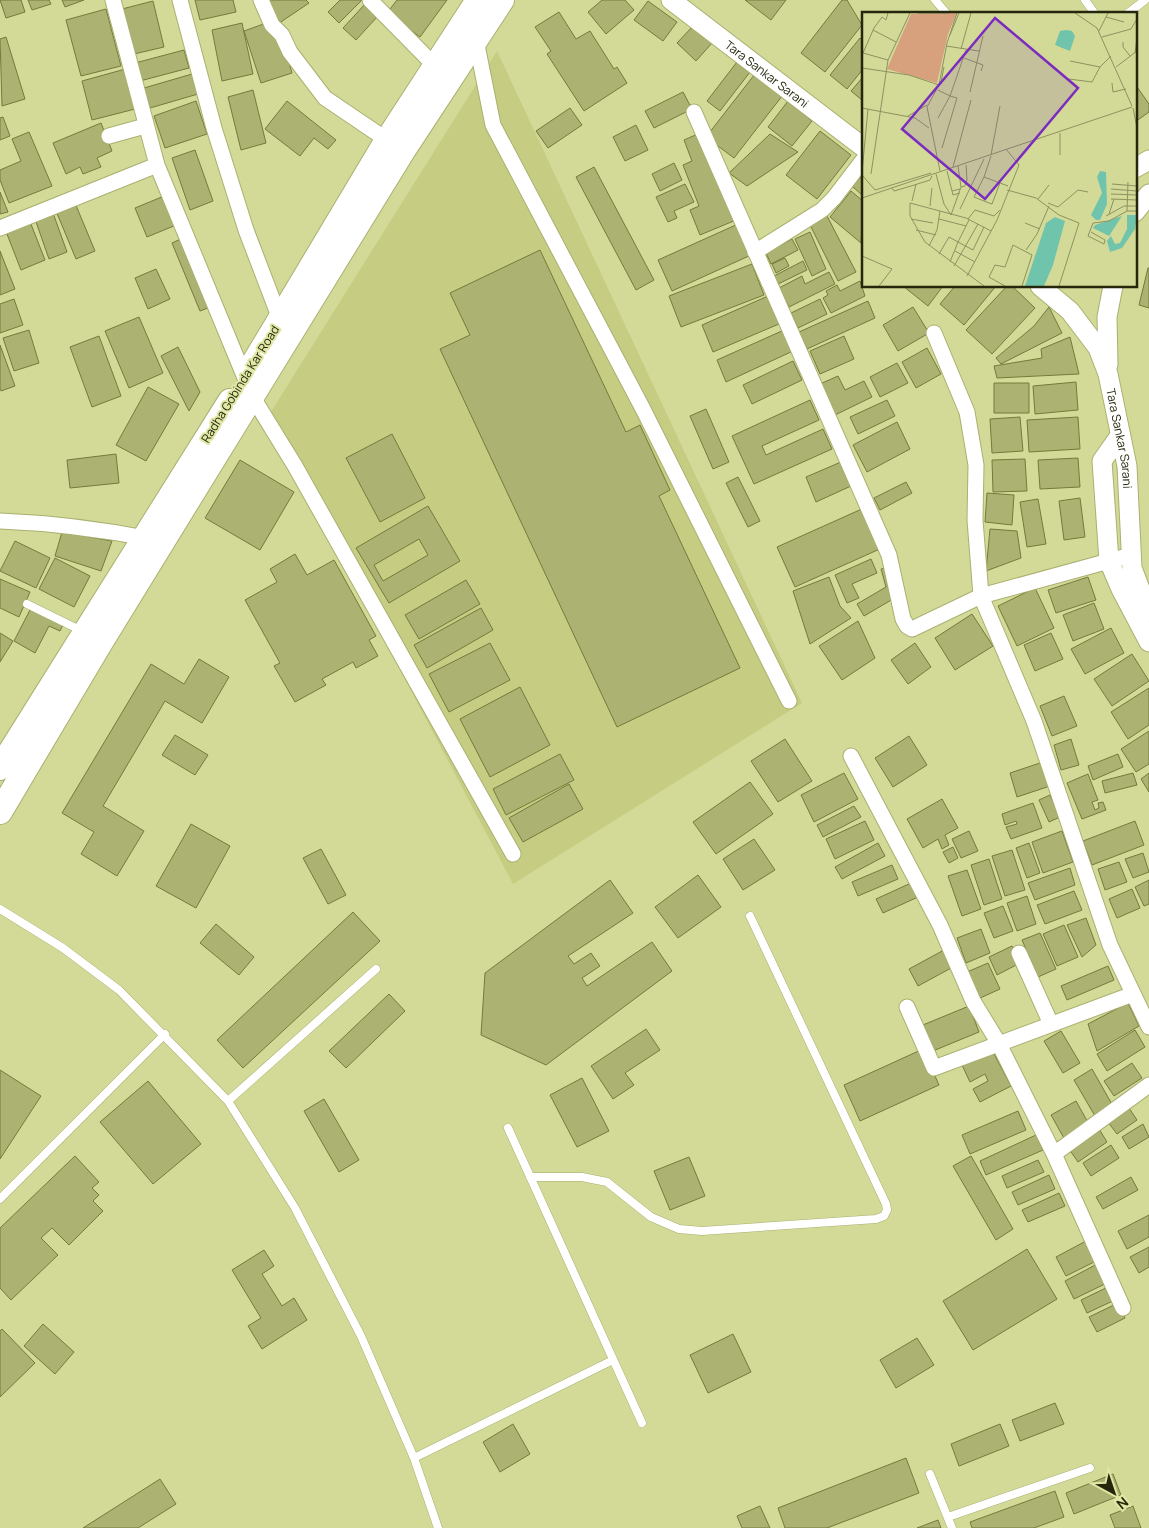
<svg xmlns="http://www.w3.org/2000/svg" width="1149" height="1528" font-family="Manrope,sans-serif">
  <rect width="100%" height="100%" fill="#d3da97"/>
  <path fill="#c6cd83" d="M497 51 802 703 513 884 267 418Z"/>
  <path fill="#acb271" stroke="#757a3a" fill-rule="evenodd" d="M0 0H21L25 12 6 18Z
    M28 0H49L51 4 32 10Z
    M62 0H84L65 7Z
    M195 0H233L236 12 200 20Z
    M266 0H306L309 3 275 26Z
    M340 0H362L339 23 328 12Z
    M397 0H447L420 37 387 13Z
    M602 0H625L634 10 606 34 588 12Z
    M745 0H786L771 20Z
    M842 0H847L862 25 825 72 801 53Z
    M153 1 164 47 134 54 122 9Z
    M648 1 677 22 663 41 634 20Z
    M365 4 378 16 356 40 343 28Z
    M106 9 121 66 81 76 66 20Z
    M559 12 576 39 590 31 614 69 617 67 627 83 584 111 547 54 551 51 535 27Z
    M269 22 280 33 292 73 261 83 244 31Z
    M242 23 253 74 222 81 212 30Z
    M693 26 712 43 696 61 677 43Z
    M6 37 25 99 2 106 0 39Z
    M860 38 863 41V69L847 89 830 75Z
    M184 50 189 68 140 81 135 63Z
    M737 62 750 72 720 111 707 101Z
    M129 68 139 108 92 120 82 81Z
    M758 70 786 91 734 158 706 137Z
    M192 74 198 94 150 108 144 88Z
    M863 77V101L851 91Z
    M1135 84 1149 104V112L1135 122Z
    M253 90 266 143 241 150 228 97Z
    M683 92 692 109 654 128 645 111Z
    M196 101 207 134 165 148 154 116Z
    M287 101 336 140 328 149 314 138 300 156 265 129Z
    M788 101 812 121 792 146 768 127Z
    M570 108 582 125 548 148 536 131Z
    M3 117 10 136 0 140V118Z
    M101 123 112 151 97 158 101 167 83 174 80 167 66 174 53 143Z
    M636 125 648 150 625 161 613 137Z
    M820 131 851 155 817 199 786 175Z
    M29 132 52 186 9 203 0 180V170L21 161 12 139Z
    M700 133 736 220 700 235 690 210 699 206 683 165 692 161 684 140Z
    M770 134 798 152 747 186 729 173Z
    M195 150 213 201 190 210 172 158Z
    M674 163 682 180 660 191 652 174Z
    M594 167 654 280 636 290 576 177Z
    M863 175V196L852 186Z
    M685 184 694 202 674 211 677 218 668 222 656 197Z
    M851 191 863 201 861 243 830 217Z
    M0 192 8 212 0 214Z
    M169 194 181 223 147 237 135 208Z
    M75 203 95 251 76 259 56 211Z
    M53 213 67 252 49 259 35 219Z
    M826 214 856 272 838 281 809 223Z
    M29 219 45 260 21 270 5 229Z
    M738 224 751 255 672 291 658 260Z
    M810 232 826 269 812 276 795 239Z
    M185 237 213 306 200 311 172 243Z
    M792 239 798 250 771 264 766 253Z
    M540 250 626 432 640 425 670 490 659 496 740 668 617 727 440 349 470 335 450 293Z
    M0 251 15 289 0 295Z
    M785 258 789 266 776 273 772 264Z
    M803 261 807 270 778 284 774 276Z
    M752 264 764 295 681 327 669 296Z
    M1148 268H1149V308L1139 305Z
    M156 269 170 299 148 309 135 278Z
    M829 272 835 284 789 307 779 288 802 276 805 284Z
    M860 281 865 296 831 313 823 298 828 295 826 291 837 285 840 291Z
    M903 286H943L928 306Z
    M955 286H996L964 325 940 304Z
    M1007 286H1012L1035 308 992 354 966 330Z
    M768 296 779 324 713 352 702 325Z
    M14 299 23 325 0 333V304Z
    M820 299 827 314 798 328 791 313Z
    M868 301 875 318 807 349 799 332Z
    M913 307 929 333 898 351 883 325Z
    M1049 307 1062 333 1001 364 996 358 1034 326Z
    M139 317 163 373 129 388 105 331Z
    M29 330 39 363 14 371 3 338Z
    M784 330 793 351 726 382 717 360Z
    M99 336 121 396 92 407 70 347Z
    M844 336 854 359 820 374 810 351Z
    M1070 337 1079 374 997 378 994 366 1042 358 1041 349Z
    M0 345 15 386 1 391 0 389Z
    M178 347 200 392 189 411 161 356Z
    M927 348 941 374 916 388 902 362Z
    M793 361 802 380 752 404 743 385Z
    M897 363 908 383 880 397 870 377Z
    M838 376 845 390 864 381 872 397 835 415 820 384Z
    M1076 382 1078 410 1035 414 1033 386Z
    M994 383H1029V413H994Z
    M148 387 179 404 146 461 116 445Z
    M810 400 819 420 762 446 766 455 823 429 832 449 754 484 732 436Z
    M887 400 895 416 858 434 850 417Z
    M706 409 729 462 713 469 690 416Z
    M1020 417 1023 451 992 453 990 419Z
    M1078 417 1080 449 1029 452 1027 420Z
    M897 422 910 449 867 472 853 445Z
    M392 434 425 498 380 522 346 458Z
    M116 454 119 483 70 488 67 460Z
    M1078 458 1080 487 1040 489 1038 460Z
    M1025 459 1027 491 993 492 992 460Z
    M240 460 294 492 260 550 205 518Z
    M841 462 851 486 816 502 806 477Z
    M738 477 760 521 748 527 726 483Z
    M906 482 912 493 880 510 874 498Z
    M987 493 1014 495 1012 525 985 522Z
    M1080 498 1085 537 1064 540 1059 501Z
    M1038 499 1046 544 1027 547 1020 502Z
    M428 506 460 561 389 603 356 548ZM419 539 428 555 383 581 374 565Z
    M864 508 882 548 795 587 777 547Z
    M990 529 1017 531 1021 558 986 571Z
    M62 532 112 541 101 571 55 556Z
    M15 541 50 558 36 588 0 571Z
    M295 554 307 575 334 560 376 636 369 640 378 656 356 668 353 662 322 679 326 685 295 702 274 666 280 663 245 600 277 582 270 569Z
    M55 558 90 576 74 607 39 589Z
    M871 559 877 573 852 584 859 598 847 603 835 575Z
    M885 568 893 599 864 616 857 604 886 587 881 569Z
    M829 577 840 606 851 618 810 644 793 591Z
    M1088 577 1096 600 1056 613 1048 590Z
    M0 579 30 592 19 617 0 608Z
    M466 580 480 604 419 639 405 615Z
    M1035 588 1054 628 1017 646 998 606Z
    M1094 603 1104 629 1073 641 1063 615Z
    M31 608 63 625 60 631 49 626 35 653 14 641Z
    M481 608 493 630 427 668 414 645Z
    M972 614 993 646 955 670 935 638Z
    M858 621 875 658 842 680 819 646Z
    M1111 628 1124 653 1085 674 1071 649Z
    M0 633 13 641 0 662Z
    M1051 633 1063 659 1035 671 1024 645Z
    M490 643 510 680 449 712 429 674Z
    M915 643 931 667 908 684 891 660Z
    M1132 654 1149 681 1112 706 1094 679Z
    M199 659 229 677 202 723 165 701 103 806 144 831 117 876 81 854 94 832 62 813 151 664 184 684Z
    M520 687 550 745 490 777 460 719Z
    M1149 688V725L1128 739 1111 712Z
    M1064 696 1077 726 1052 736 1040 706Z
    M1149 731V764L1136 772 1121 749Z
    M175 735 208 755 195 775 162 755Z
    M909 736 927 765 893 787 875 758Z
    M785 739 812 781 778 802 751 761Z
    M1071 739 1079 765 1061 770 1054 745Z
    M560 754 574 780 506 815 493 789Z
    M1118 754 1123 767 1093 780 1088 766Z
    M1043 762 1050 786 1017 797 1010 773Z
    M844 773 858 799 814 822 801 795Z
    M1133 773 1137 785 1105 793 1102 781Z
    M1149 773V792L1141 779Z
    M1088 774 1098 800 1092 802 1095 810 1099 808 1098 803 1103 802 1106 810 1082 819 1067 783Z
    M750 782 773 814 716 854 693 822Z
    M569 784 583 809 523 842 509 818Z
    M1050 795 1060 817 1049 822 1039 800Z
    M942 799 958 828 945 835 949 845 942 849 938 839 923 848 907 819Z
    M1033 803 1042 828 1011 839 1006 827 1017 824 1016 821 1005 825 1002 814Z
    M854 806 861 817 823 837 817 825Z
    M865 821 874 840 835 859 826 839Z
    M1135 821 1144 845 1092 865 1083 841Z
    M191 824 230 846 196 908 156 886Z
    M969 831 978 851 961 858 952 839Z
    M1062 831 1073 862 1043 873 1032 842Z
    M754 839 775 870 743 890 723 859Z
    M878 843 885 856 842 879 835 867Z
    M1029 843 1040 873 1027 878 1016 848Z
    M953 847 958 858 949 863 943 852Z
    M321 849 346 895 328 904 303 858Z
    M1012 850 1025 890 1005 896 992 856Z
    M1143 853 1149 872 1133 878 1125 859Z
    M989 859 1002 899 984 905 971 865Z
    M1119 862 1127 882 1105 890 1098 869Z
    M892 865 898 879 858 896 852 882Z
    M1070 868 1075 885 1035 900 1028 883Z
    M967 870 981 909 962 916 948 876Z
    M698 875 721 907 678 938 655 907Z
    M610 880 633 913 568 956 574 964 591 953 600 966 582 978 587 986 652 942 672 971 546 1065 481 1035 485 973Z
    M1149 880V904L1144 906 1135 887Z
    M911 883 918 897 883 913 876 899Z
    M1132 889 1140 908 1117 918 1109 899Z
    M1074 891 1082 910 1045 924 1037 905Z
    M1027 896 1036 924 1017 931 1007 903Z
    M1003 906 1013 931 994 938 984 913Z
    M353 912 380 941 243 1068 217 1040Z
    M1086 918 1096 945 1082 957 1067 925Z
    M216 924 254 957 239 975 200 943Z
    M1064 925 1078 957 1057 966 1043 934Z
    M981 929 990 953 966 963 957 938Z
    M1040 933 1056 969 1038 977 1022 940Z
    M1012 946 1020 963 997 975 989 957Z
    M944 950 953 967 918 986 909 969Z
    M988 963 1000 989 978 999 967 972Z
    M1108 966 1114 980 1067 1000 1061 986Z
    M389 994 405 1011 346 1068 329 1051Z
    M1128 1003 1139 1026 1097 1051 1088 1024Z
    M969 1006 979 1032 928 1053 918 1027Z
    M646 1029 660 1050 625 1073 634 1085 613 1099 591 1066Z
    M1135 1030 1145 1047 1107 1071 1097 1054Z
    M1061 1031 1080 1063 1063 1073 1044 1041Z
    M923 1049 939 1085 860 1121 844 1085Z
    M992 1050 1011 1086 980 1102 973 1089 988 1081 985 1074 970 1082 962 1065Z
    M1132 1063 1142 1078 1114 1096 1104 1081Z
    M1092 1069 1113 1106 1095 1116 1074 1080Z
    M0 1070 41 1096 0 1159Z
    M582 1078 609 1131 577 1147 550 1095Z
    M148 1081 201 1144 153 1184 100 1122Z
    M324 1099 359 1160 339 1172 304 1111Z
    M1076 1101 1090 1126 1065 1140 1051 1115Z
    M1129 1108 1137 1120 1117 1134 1108 1122Z
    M1018 1111 1026 1130 970 1154 962 1135Z
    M1143 1124 1149 1137 1129 1149 1122 1137Z
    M1099 1129 1107 1142 1078 1162 1069 1149Z
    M1036 1135 1043 1150 986 1175 980 1161Z
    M1111 1145 1119 1158 1091 1176 1083 1163Z
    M75 1156 99 1182 92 1188 99 1195 93 1201 103 1211 69 1245 52 1228 41 1238 58 1255 11 1300 0 1288V1228Z
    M971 1156 1013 1229 996 1240 953 1166Z
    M689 1157 705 1196 670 1210 654 1171Z
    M1038 1160 1044 1172 1007 1188 1002 1176Z
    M1049 1175 1055 1189 1018 1205 1012 1192Z
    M1131 1177 1138 1190 1103 1209 1096 1197Z
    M1059 1193 1065 1206 1028 1222 1022 1210Z
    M1149 1215V1237L1127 1249 1118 1231Z
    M1086 1241 1096 1261 1066 1276 1056 1257Z
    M1149 1247V1267L1139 1273 1130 1257Z
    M1027 1249 1057 1299 973 1350 943 1301Z
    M264 1250 274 1266 262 1274 282 1306 294 1298 307 1320 262 1349 248 1326 261 1318 232 1270Z
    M1099 1263 1109 1282 1074 1299 1065 1281Z
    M1110 1286 1117 1299 1087 1313 1081 1300Z
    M1118 1303 1125 1318 1097 1332 1089 1317Z
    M43 1324 74 1352 55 1374 24 1346Z
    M2 1329 35 1363 0 1397V1331Z
    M733 1334 751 1372 708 1393 690 1355Z
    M917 1338 934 1365 896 1388 880 1360Z
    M1055 1403 1064 1424 1020 1441 1012 1420Z
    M513 1424 530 1454 500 1472 483 1442Z
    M1000 1424 1009 1446 959 1466 951 1444Z
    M906 1458 919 1493 827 1528H785L778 1508Z
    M1113 1474 1121 1495 1074 1514 1066 1493Z
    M160 1479 176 1504 138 1528H83Z
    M1055 1491 1064 1517 1034 1528H972L970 1522Z
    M760 1506 770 1528H742L737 1516Z
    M1133 1506 1141 1528H1115L1110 1515Z
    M938 1520 941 1528H917Z"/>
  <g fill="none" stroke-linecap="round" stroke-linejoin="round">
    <defs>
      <path id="service" d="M935 0 947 14
        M1085 0 1095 14
        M1127 14 1145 0
        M27 604 82 631
        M0 909 63 948 119 990 228 1101 295 1208 361 1336 414 1458 438 1528
        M228 1101 376 969
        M508 1128 642 1423
        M530 1177H582L607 1182 651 1217 679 1229 702 1231 876 1219 884 1216 887 1210 886 1204 750 916
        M0 1199 165 1034
        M414 1458 613 1360
        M930 1474 952 1528
        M948 1517 1090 1468"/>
      <path id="minor" d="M113 0 157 165
        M180 0 214 128 246 230 280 319
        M261 0 272 25 282 35 290 52 325 98 387 140
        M370 0 441 72
        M473 38 476 40 493 125 643 409 789 701
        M694 112 889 555 903 619 907 626 912 629 981 596 975 520 976 465 967 412 934 333
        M109 136 145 126
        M0 228 157 165 245 378
        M755 252 822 210 834 198 863 160
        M252 396 295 466 513 854
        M0 521C51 523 100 529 151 539
        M1131 555 981 596 1034 721 1110 945 1149 1027
        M851 756 940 925 973 1001 998 1042 1054 1154 1123 1308
        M1019 953 1051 1024
        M907 1007 934 1068 1133 994
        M1054 1154 1149 1085"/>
      <g id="tertiary">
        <path id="s1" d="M671 0 863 147"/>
        <path d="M1135 168 1149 160"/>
        <path d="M1135 212 1149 194"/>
        <path id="s2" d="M1040 286 1070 311 1098 348 1108 374 1127 466 1132 568 1149 612"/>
        <path d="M1108 365 1107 317 1113 286"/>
        <path d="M1119 437 1102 461 1109 561 1121 589 1149 642"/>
      </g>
      <path id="primary" d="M253 364 387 140 478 0
        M0 768 230 401
        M0 812 101 642 403 151 502 0"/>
    </defs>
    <use href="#service" stroke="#aab06f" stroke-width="9"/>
    <use href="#minor" stroke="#aab06f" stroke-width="17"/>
    <use href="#tertiary" stroke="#aab06f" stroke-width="21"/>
    <use href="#primary" stroke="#aab06f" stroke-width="26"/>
    <use href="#service" stroke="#fff" stroke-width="8"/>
    <use href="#minor" stroke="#fff" stroke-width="15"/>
    <use href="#tertiary" stroke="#fff" stroke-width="19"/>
    <use href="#primary" stroke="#fff" stroke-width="24"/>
  </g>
  <g text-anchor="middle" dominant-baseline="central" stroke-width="4" stroke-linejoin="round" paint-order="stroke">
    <g font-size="12" fill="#25270d" stroke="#e0e7a4">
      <text stroke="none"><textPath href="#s1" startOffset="121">Tara Sankar Sarani</textPath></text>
      <text transform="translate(240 384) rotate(-58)">Radha Gobinda Kar Road</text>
      <text stroke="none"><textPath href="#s2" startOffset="179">Tara Sankar Sarani</textPath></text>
    </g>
  </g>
  <g transform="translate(862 12)">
    <rect width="275" height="275" fill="#d3da97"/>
    <path d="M95 1 86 22 75 71 25 57 49 2Z" fill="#d8a17e"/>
    <path d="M204 18 210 19 213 24 208 39 193 33 198 19ZM238 159 244 160 245 192 238 208H234L229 203 240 181 235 165ZM265 203H275L273 217 260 236 248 240 245 229 249 224 253 232 258 231 265 217ZM260 204 247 224 231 216 233 213ZM193 205 203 209 191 253 182 274H163L184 211Z" fill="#71c4ac"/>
    <path fill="none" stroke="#8d9260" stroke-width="1" d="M55 1H87M213 1 235 16 270 94M244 5 262 10M11 18 34 30M237 19 246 1M88 23 97 1M240 25 269 17 275 7M261 30V35L268 44M84 34 117 39M99 37 109 1M1 41 12 16 20 5 24 8 26 1M1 41 26 48M273 41 275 26M102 46 121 53 119 59M208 49 238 55 249 44M254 55 275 39M0 56 47 63 77 73M207 67 230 70 238 55M79 70 82 55M250 71 251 80 264 77M76 78 88 84 104 38M108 80 121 24M0 96 53 106 67 116M271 96 275 116M46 104 65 93M76 106 88 84 95 86 80 136M198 121V143M129 143 138 94M129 144 122 165 146 174M91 155 109 88M78 159 65 95 77 73 85 31 95 1M85 159 90 179M0 160 6 97M9 162 26 48 48 1M74 162 82 192 89 203 99 175 96 154M0 163 13 178 69 161M122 165 112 185 127 191 130 192 138 171M250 172 275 174M99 175 103 174 105 168 104 153M30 176 32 179 49 174 68 168 70 164M249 177 275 179M145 178 174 186 197 203 217 211 197 274M98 181 91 183 90 179 98 177M249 182 275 183M0 186 270 95M176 187 187 173M249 187 275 188M50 189 54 172M186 191 196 195 216 178 226 180M68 194 70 176M98 197 122 147M265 199 266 170M247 202 252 187M244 204 262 194H275M49 207 71 211M77 207 104 214M106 207 113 198 132 204 138 198M163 211 178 217M54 218 74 223M229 220 243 228 242 232 226 224 231 211 247 209 265 199H275M67 234 75 218 78 199M164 238 175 222 187 194M93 239 113 250M77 242 87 225 96 230 107 208M0 244 30 257 17 274M88 250 96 230 111 238 122 215M92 254 116 212M105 264 135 208 157 153 144 137M122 274 63 230 48 204V191L104 206 129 219M143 274 127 265 133 253 143 255 151 233 170 243 160 274"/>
    <path fill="#7b2cbf" fill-opacity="0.15" stroke="#7b2cbf" stroke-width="2.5" d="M133 6 216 76 123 187 40 117Z"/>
    <rect width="275" height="275" fill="none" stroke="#25270d" stroke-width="2.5"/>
  </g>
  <g transform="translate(1114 1493) rotate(140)" stroke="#e0e7a4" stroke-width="4" paint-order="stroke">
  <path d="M0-4L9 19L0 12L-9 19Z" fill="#25270d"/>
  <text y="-8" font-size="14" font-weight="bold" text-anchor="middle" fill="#25270d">N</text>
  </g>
</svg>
